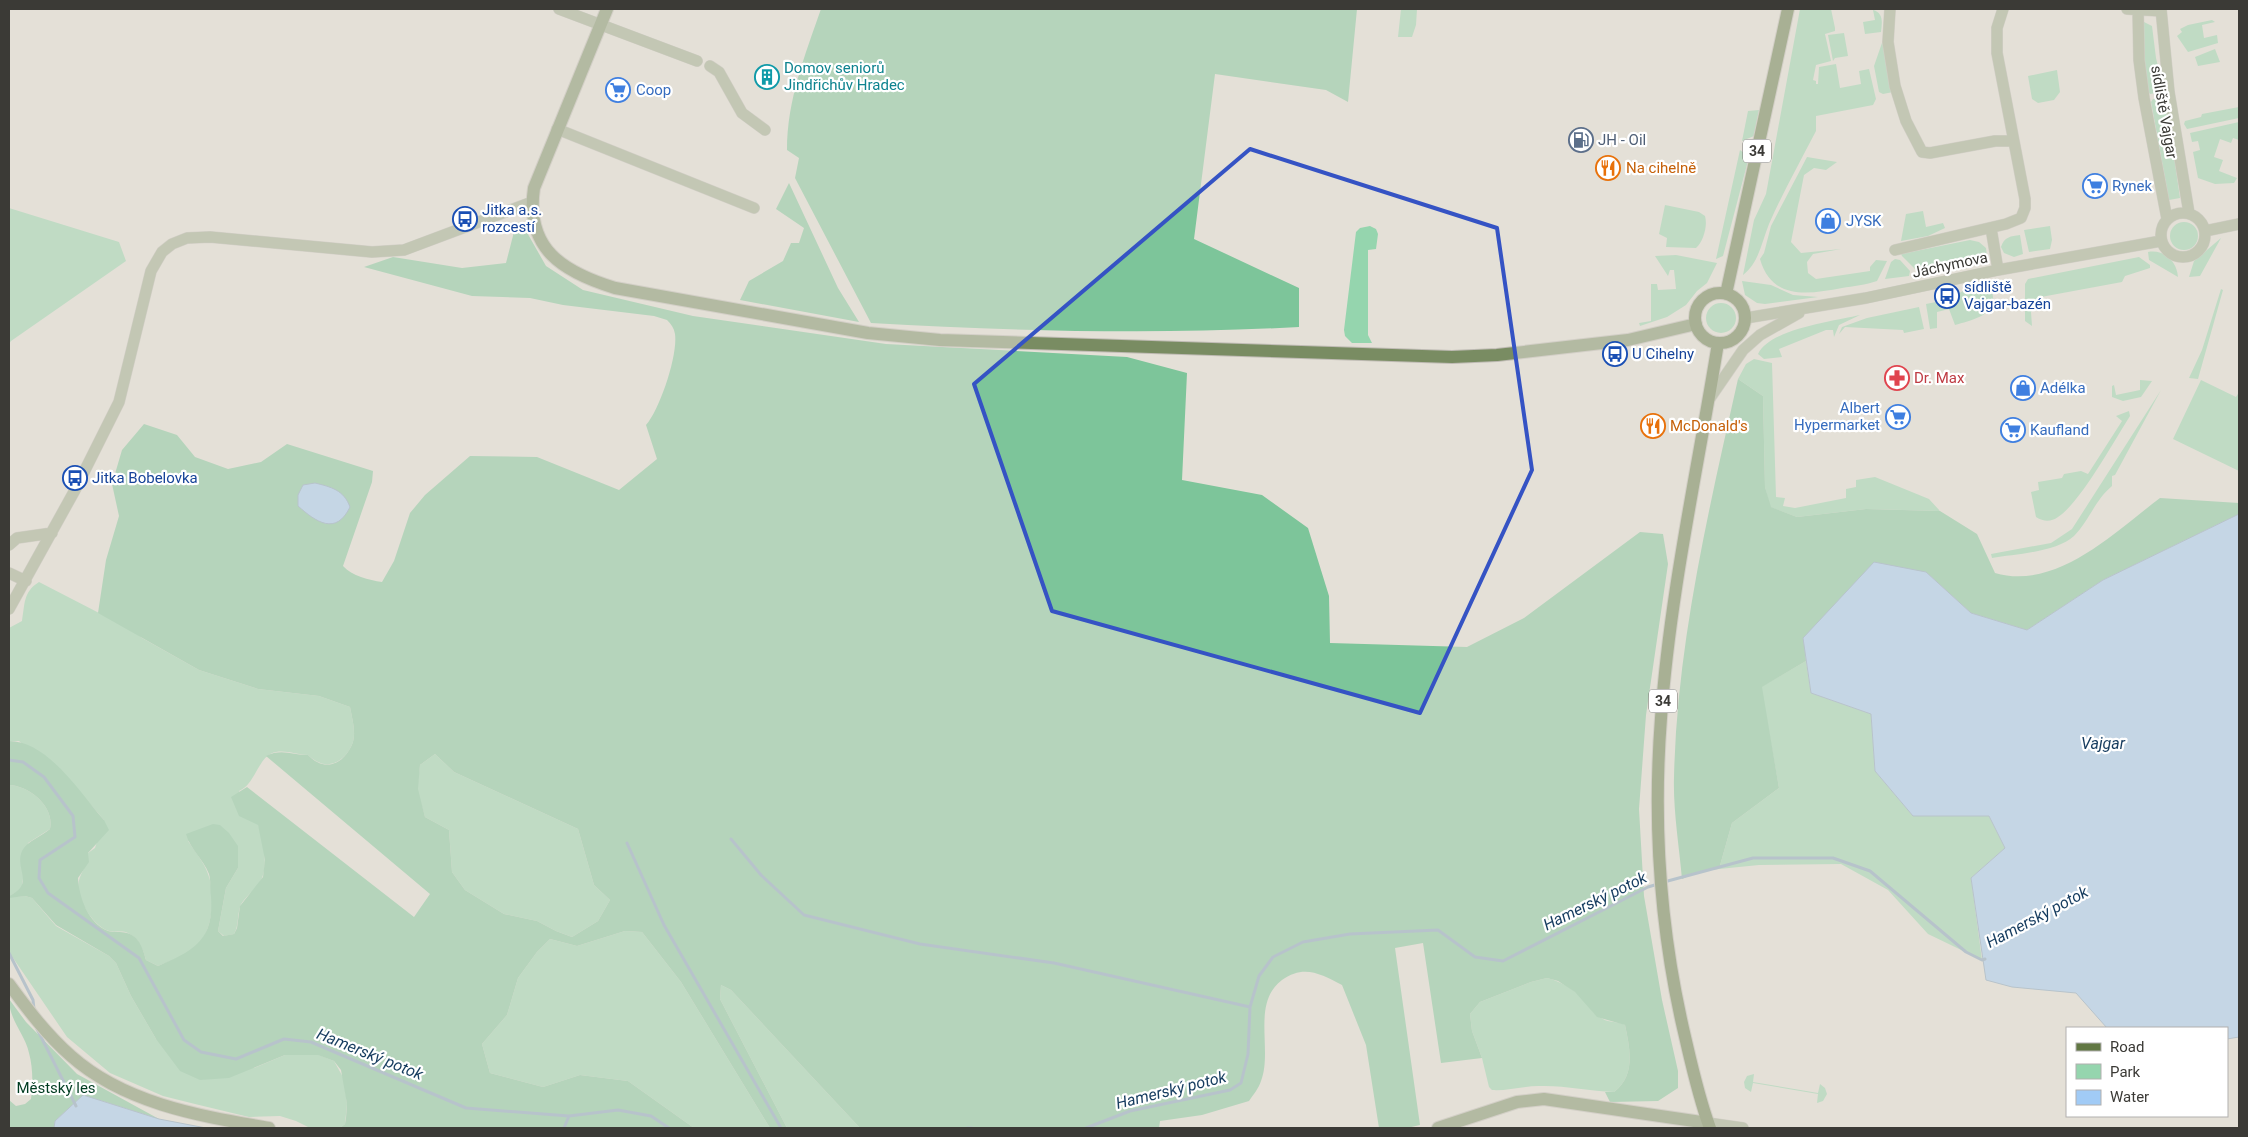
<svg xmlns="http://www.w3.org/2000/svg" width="2248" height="1137" font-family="Roboto,sans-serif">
  <rect width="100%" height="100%" fill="#e4e0d7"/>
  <path fill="#95d5ae" d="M1401 9H1417L1416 25 1412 37H1398Z
    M1800 9H1831L1835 28V31L1825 34 1831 61 1816 65 1813 80 1816 81V84H1818L1819 67 1836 64 1840 88 1861 84 1859 71 1869 69 1876 99 1873 105 1816 116V131C1800 162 1783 192 1769 224 1762 241 1759 263 1743 275L1754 220 1766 194Z
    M1873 10C1884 13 1882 23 1881 32L1865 34 1863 22 1875 20Z
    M2212 20 2215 22 2202 25 2204 38 2217 35 2218 43 2188 52 2177 36 2182 32 2180 29 2188 25Z
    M2144 22 2152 26 2156 58 2163 88 2162 92 2150 94 2149 93 2143 57 2142 24Z
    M1844 33 1848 56 1835 58 1833 61 1828 35Z
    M1883 40 1893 92 1883 94 1879 92 1874 66Z
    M2215 49 2220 62 2198 66 2195 57Z
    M2057 70 2060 92 2054 100 2038 103 2032 99 2028 76Z
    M2166 98 2180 198 2169 200 2151 102 2153 99Z
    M2239 107V118L2187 129 2184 124 2185 121 2201 117 2202 114Z
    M1759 110 1754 136 1742 141 1748 111Z
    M2239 122V140L2233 138 2231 143 2220 139 2214 157 2223 160 2219 171 2237 178 2234 183 2215 184 2198 178 2193 152 2200 150 2198 141 2192 142 2190 133Z
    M1740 150 1749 157 1723 256 1716 259Z
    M1807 157 1837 162 1826 170 1814 168 1804 175 1791 242 1801 253 1841 249 1813 254 1807 262 1808 273 1816 279 1870 271V267L1876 260 1887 261 1877 281C1866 285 1853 286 1842 288 1809 294 1772 301 1760 259L1764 253 1771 226Z
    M1665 205 1699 212 1705 216C1708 226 1703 242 1696 248L1666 247 1667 238 1659 234Z
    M9 208 119 242 126 261 11 341 9 344Z
    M1923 211 1926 227 1943 223 1945 228 1928 236 1901 241 1906 214Z
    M2170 236a14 14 0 1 1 28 0a14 14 0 1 1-28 0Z
    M1370 226 1376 229 1378 234 1376 249 1368 250V335L1372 343H1352L1345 336 1344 330 1356 232 1360 228Z
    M2050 226 2052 240 2050 249 2029 252 2024 230Z
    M2020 235 2023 254 2014 257 2004 253 2001 247C2004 237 2011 236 2020 235Z
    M2221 238 2200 276 2189 277 2194 261Z
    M1970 240 1979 242 1986 248 1987 256 1985 258 1919 273 1902 256 1901 254Z
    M2148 252C2164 249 2177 261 2178 277L2149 260Z
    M1676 255 1717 263 1707 283 1697 291 1686 305 1667 317 1640 326 1639 323 1651 321V284H1657L1658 290 1676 289 1674 270H1670L1668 276 1655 256Z
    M2139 257 2150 265V268L2125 276 2122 282 2041 297 2031 312 2032 326 2025 321V284L2028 279Z
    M1895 259 1900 260 1910 271 1909 276 1885 279 1891 262Z
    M1742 281 1771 285 1793 295 1818 297 1765 304 1757 303 1745 295Z
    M1981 287H1987L1992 292C1999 315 1972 320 1955 325L1949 309 1937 312V328L1930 329 1926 304 1936 302 1937 305 1948 303V299L1965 290Z
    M2221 289 2223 290 2198 379 2189 378 2202 350Z
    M1706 318a15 15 0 1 1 30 0a15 15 0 1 1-30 0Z
    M1919 307 1924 329 1904 333 1903 330 1845 327 1839 334 1842 327 1867 318Z
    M1860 315 1839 325 1834 337 1833 330H1826L1779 349 1782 357 1764 359 1758 354C1769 329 1835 321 1860 315Z
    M1754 359 1772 363 1776 497 1785 498 1783 506 1795 508 1846 498V489L1856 487V480L1875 477 1929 499 1940 511 1866 509 1797 517 1770 507 1765 487 1763 396 1738 379 1746 364Z
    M2140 380 2152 381 2141 397 2123 401 2112 397V386L2114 385 2116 395 2140 390Z
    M2201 380 2236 397 2239 392V471L2173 439Z
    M2161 390 2115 475 2112 476V486C2095 500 2089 521 2074 536 2057 552 2016 554 1992 558L1991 554 2051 543 2072 529Z
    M2129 411 2130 416C2114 441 2080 503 2058 517 2051 522 2044 522 2036 517L2031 492 2039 490 2038 482 2062 478 2064 474 2081 471 2088 474 2122 421 2116 416Z
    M39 582 132 630 142 638 199 670 258 689 319 696 350 707C352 718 356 731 353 742 345 764 325 772 308 755 297 755 287 750 276 752 258 755 256 784 239 791L252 821 258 824C263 843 271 870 257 886 252 892 242 900 240 907 237 917 239 925 234 934L224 936 218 931 226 888 238 868 188 841C195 852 204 862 208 874 216 894 213 932 196 947 185 956 170 961 158 966L146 960C143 949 139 938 128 933 122 930 114 933 109 931 94 926 82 906 79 892 75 876 88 869 88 853L95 848 104 820 85 798 19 741H9V628L22 621C25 604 23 592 39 582Z
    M1806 661 1811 693 1871 714 1875 771 1913 816H1989L2005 848 1971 878 1982 960 1928 934 1888 890 1841 864 1759 865 1719 869 1732 823 1779 788 1761 687Z
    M435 754 454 772 578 829 594 885 610 900 598 921 572 937 556 931 537 921 504 914 465 890 452 872 449 830 425 817 417 789 420 765Z
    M9 785C30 786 55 807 50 829L28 843 22 886 19 891 9 896Z
    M25 896 32 898 56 926 109 956 116 963 131 996 156 1039 254 1068 285 1055H319L334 1061 344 1079 347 1104 345 1124 340 1128H310L296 1121 280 1116 249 1117 195 1104 163 1096 110 1073 67 1037 9 952V897Z
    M625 931 642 932 681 982 770 1128H694L628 1081 580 1075 543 1087 490 1073 482 1044 507 1015 518 978 537 952 550 939 577 946Z
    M1547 978C1560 981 1574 989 1584 1000 1590 1007 1593 1015 1603 1019 1609 1023 1618 1021 1625 1025 1630 1049 1636 1075 1614 1092 1589 1091 1563 1085 1539 1086 1523 1086 1507 1091 1492 1090L1489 1087 1482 1058 1472 1031 1470 1014 1480 1002 1531 982Z
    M721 985 731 990 860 1128H787L720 999Z
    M1754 1074 1753 1082 1818 1093 1820 1084 1825 1088 1827 1094 1823 1101 1817 1103 1818 1094 1753 1083 1751 1092 1745 1088 1744 1082 1747 1076Z"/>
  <path fill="#7dc59a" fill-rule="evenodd" d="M821 9H1357L1348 102 1326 90 1215 74 1194 239 1299 288V327C1156 335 1013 331 871 323L795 178 799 158 787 150C787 100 805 55 821 9Z
    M789 183 838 288 859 322 740 300 749 281 783 261 791 243H799L804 228 776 209Z
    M521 222 546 266 583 290 693 316 886 344 1127 357 1187 373 1182 480 1262 495 1308 528 1329 596 1330 643 1467 647 1524 618 1640 532 1663 534 1668 564 1646 715 1639 809 1644 896 1662 1000 1678 1071V1088L1658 1101 1610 1102 1605 1092H1614C1636 1075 1630 1049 1625 1025L1597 1017 1575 992 1558 981 1547 978 1531 982 1480 1002 1470 1014 1472 1031 1482 1058 1441 1063 1423 943 1395 948 1420 1125 1407 1128H1379L1366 1045 1342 985C1321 974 1304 964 1282 980 1251 1003 1273 1050 1261 1081 1259 1088 1253 1095 1249 1101L1202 1115 1160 1121 1159 1128H860L731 990 721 985 720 999 787 1128H770L681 982 642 932 625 931 577 946 550 939 537 952 518 978 507 1015 482 1044 490 1073 543 1087 580 1075 628 1081 694 1128H340L345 1124 346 1118 347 1104 341 1070 334 1061 318 1055H285L229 1078 200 1080 180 1071 156 1039 131 996 116 963 109 956 56 925 32 898 25 896 9 898V896C36 883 14 870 22 851 27 841 42 836 50 829 55 807 30 786 9 785V741C48 741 80 793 104 820L109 830 88 853 89 862 78 878C79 897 88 923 108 931 114 933 121 931 127 933 140 937 143 949 146 960L158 966C194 951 214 940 211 897 210 890 211 881 209 874 203 859 190 849 186 834L213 824 220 825 229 833 238 846V868L226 888 218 931 223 936 234 934 237 928 240 906 263 877 265 860 258 825 239 816 231 797 247 787 414 917 430 894 266 756C281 748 293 755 308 755 325 773 345 764 353 742 356 731 352 718 350 707L319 696 258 689 199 670 98 613 106 560 119 516 112 484 122 450 144 424 177 435 195 457 228 469 261 462 287 444 373 471 372 482 343 566C352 576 369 580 382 582L394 561 410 513 425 495 470 456 537 457 619 490 657 459 646 425C660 409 678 355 675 334 674 328 671 324 667 320L654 316 563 305 530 298 472 296 364 267 393 257 462 268 506 263 516 224ZM435 754 454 772 578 829 594 885 610 900 598 921 572 937 556 931 537 921 504 914 465 890 452 872 449 830 425 817 418 789 420 765Z
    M1738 379 1763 396 1765 487 1771 507 1797 517 1866 509 1940 511 1977 534 1995 573C2056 591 2115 532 2160 498L2239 503V514L2103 580 2027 630 1971 613 1926 572 1804 638 1806 661 1762 687 1779 788 1732 823 1719 869 1701 871 1682 879C1679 845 1673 810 1674 777 1677 643 1709 509 1738 379Z
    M9 999 26 1022 77 1074 159 1119 83 1095 55 1121 54 1128H9V1100L16 1106 25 1104 31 1099C33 1085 33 1067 29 1053 25 1034 9 1020 9 999Z"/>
  <path fill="#a1cbf6" stroke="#82a0bc" d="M315 483C331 487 344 490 350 507 336 536 316 522 298 506V495L303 485Z
    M2239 514V1037L2227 1039V1028H2107L2076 993 2012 987 1986 980 1971 878 2005 848 1989 816H1913L1875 771 1871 714 1811 693 1803 638 1874 562 1926 572 1971 613 2027 630 2103 580Z
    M83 1095 159 1119 206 1128H54L55 1121Z"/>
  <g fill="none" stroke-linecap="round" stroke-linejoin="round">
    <path stroke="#82a0bc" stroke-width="3" d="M9 760 23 762 44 777 73 816 75 837 40 860 39 878 48 893 139 958 184 1040 201 1052 236 1059 284 1039 311 1042 466 1108 569 1116 618 1110 651 1116 669 1128
      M731 839 761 875 804 915 920 944 1054 963 1250 1007
      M627 843 664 925 781 1128
      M1664 882 1753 858H1833L1870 871 1966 952 1982 960 1985 959
      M9 953 33 1000 34 1009
      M35 1025 76 1106
      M564 1128 569 1116
      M967 1128H972
      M1086 1128 1130 1111 1230 1090 1241 1083 1248 1054 1250 1007 1259 976 1273 957 1303 942 1350 934 1438 930 1475 957 1503 961 1648 887 1658 884"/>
    <defs>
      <path id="street" d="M559 9 697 61
        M1890 9 1888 42 1895 86 1906 121 1922 152 1930 153 1995 141H2012
        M2127 9 2161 11
        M2138 9 2139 60 2144 98 2167 219
        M2161 9 2169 92 2189 213
        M710 66 719 72 742 113 765 130
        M557 129 754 208
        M2161 235a22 22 0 1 1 44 0a22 22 0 1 1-44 0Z
        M1991 228 1998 270
        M2205 231 2239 224
        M1895 250 2006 224 2021 218 2025 208V199L1997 53V28L2003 9
        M1746 318 1866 298 1998 270 2161 241
        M1710 398 1743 350 1760 335 1799 313
        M9 545 17 538 52 533
        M9 573 26 581
        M9 609 75 490 119 402 151 271 162 252 172 244 187 238 210 237 372 252 404 250 532 202
        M1708 1123 1743 1128"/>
      <path id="secondary" d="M607 9 534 188C525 249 563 272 615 288L868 333 940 340 1332 353 1452 357 1497 355 1628 340 1696 324
        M9 984C28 1010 47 1035 71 1056 125 1104 201 1116 269 1128
        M1438 1128 1517 1102 1544 1099 1708 1123"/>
      <path id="primary" d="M1695 318a25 25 0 1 1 50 0a25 25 0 1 1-50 0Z
        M1726 294 1788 9
        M1710 1128C1698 1096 1691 1062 1683 1028 1660 927 1653 822 1661 718 1670 592 1698 468 1718 343"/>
    </defs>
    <use href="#street" stroke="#bfbbb4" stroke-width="12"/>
    <use href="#secondary" stroke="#bfbbb4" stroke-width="14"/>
    <use href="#primary" stroke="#bfbbb4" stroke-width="14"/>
    <use href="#street" stroke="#9ba88b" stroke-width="11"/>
    <use href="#secondary" stroke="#798c62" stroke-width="12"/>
    <use href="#primary" stroke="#617743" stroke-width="12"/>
  </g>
  <path d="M0 0H2248V1137H0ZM1250 149 1497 228 1532 470 1420 713 1052 611 974 384Z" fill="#e4e0d7" fill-opacity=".55" fill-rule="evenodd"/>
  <path fill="none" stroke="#3553c4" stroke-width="4" stroke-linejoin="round" d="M1250 149 1497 228 1532 470 1420 713 1052 611 974 384Z"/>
  <defs>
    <symbol id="building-ring" viewBox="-11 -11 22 22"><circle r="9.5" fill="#fff" stroke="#0f9aa8" stroke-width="1.5"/><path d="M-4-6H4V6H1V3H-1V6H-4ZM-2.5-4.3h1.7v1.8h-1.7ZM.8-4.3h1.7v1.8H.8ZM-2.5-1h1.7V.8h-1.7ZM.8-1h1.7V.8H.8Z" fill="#0f9aa8"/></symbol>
    <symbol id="supermarket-ring" viewBox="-11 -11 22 22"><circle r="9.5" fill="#fff" stroke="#3f7fe0" stroke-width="1.5"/><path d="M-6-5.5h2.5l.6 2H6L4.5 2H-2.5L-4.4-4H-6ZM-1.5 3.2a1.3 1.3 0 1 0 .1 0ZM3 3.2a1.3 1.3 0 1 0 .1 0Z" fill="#3f7fe0"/></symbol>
    <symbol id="fuel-ring" viewBox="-11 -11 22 22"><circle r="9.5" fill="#fff" stroke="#5c6f8a" stroke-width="1.5"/><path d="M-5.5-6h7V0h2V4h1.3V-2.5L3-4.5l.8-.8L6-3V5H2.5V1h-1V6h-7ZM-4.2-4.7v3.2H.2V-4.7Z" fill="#5c6f8a"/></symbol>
    <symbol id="restaurant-ring" viewBox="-11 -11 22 22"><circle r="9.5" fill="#fff" stroke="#e8710a" stroke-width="1.5"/><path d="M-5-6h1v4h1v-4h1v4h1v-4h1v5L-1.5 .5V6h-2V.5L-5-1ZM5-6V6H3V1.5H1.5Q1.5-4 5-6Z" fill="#e8710a"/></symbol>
    <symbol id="bus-ring" viewBox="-11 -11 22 22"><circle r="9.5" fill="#fff" stroke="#1a4fb4" stroke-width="1.5"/><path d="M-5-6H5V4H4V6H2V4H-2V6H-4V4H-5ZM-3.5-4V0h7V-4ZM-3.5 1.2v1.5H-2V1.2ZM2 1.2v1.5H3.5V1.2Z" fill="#1a4fb4"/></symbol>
    <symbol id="shop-ring" viewBox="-11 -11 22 22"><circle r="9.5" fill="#fff" stroke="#3f7fe0" stroke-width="1.5"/><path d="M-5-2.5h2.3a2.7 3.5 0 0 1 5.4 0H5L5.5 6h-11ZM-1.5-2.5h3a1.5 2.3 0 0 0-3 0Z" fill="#3f7fe0"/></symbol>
    <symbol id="pharmacy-ring" viewBox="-11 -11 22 22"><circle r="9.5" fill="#fff" stroke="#e0444e" stroke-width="1.5"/><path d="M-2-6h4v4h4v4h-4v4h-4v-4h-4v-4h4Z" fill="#e0444e"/></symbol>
  </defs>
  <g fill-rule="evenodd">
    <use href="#building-ring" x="753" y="63" width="28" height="28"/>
    <use href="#supermarket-ring" x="604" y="76" width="28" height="28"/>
    <use href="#fuel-ring" x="1567" y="126" width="28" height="28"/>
    <use href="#restaurant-ring" x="1594" y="154" width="28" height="28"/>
    <use href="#supermarket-ring" x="2081" y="172" width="28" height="28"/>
    <use href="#bus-ring" x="451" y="205" width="28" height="28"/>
    <use href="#shop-ring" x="1814" y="207" width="28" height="28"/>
    <use href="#bus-ring" x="1933" y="282" width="28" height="28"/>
    <use href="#bus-ring" x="1601" y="340" width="28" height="28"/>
    <use href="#pharmacy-ring" x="1883" y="364" width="28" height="28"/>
    <use href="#shop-ring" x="2009" y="374" width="28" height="28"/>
    <use href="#supermarket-ring" x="1884" y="403" width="28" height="28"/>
    <use href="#restaurant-ring" x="1639" y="412" width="28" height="28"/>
    <use href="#supermarket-ring" x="1999" y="416" width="28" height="28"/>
    <use href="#bus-ring" x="61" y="464" width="28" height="28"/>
  </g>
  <g text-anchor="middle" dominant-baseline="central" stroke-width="4.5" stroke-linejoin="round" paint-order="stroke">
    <g fill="#fff" stroke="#767572" stroke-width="1">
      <rect x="1743" y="139.5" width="28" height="23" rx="4"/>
      <rect x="1649" y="689.5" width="28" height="23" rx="4"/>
    </g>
    <g font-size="14" font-weight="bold" fill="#3b3a36">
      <text x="1757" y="151">34</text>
      <text x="1663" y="701">34</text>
    </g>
    <g font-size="15" fill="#0d838f" stroke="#fff" text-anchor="start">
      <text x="784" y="68">Domov seniorů<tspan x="784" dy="17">Jindřichův Hradec</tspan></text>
    </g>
    <g font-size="15" fill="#366cbe" stroke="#fff" text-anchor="start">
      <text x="636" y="90">Coop</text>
      <text x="2112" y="186">Rynek</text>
      <text x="1846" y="221">JYSK</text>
      <text x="2040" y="388">Adélka</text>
      <text x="1880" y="408" text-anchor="end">Albert<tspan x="1880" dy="17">Hypermarket</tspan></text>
      <text x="2030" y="430">Kaufland</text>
    </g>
    <g font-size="15" fill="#3b3a36" stroke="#fff">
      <text transform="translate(2164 112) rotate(80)">sídliště Vajgar</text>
      <text transform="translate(1950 265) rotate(-12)">Jáchymova</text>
    </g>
    <g font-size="15" fill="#4e5e75" stroke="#fff" text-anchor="start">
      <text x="1598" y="140">JH - Oil</text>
    </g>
    <g font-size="15" fill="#c56008" stroke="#fff" text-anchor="start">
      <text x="1626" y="168">Na cihelně</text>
      <text x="1670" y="426">McDonald's</text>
    </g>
    <g font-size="15" fill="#164399" stroke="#fff" text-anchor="start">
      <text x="482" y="210">Jitka a.s.<tspan x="482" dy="17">rozcestí</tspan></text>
      <text x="1964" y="287">sídliště<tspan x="1964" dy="17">Vajgar-bazén</tspan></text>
      <text x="1632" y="354">U Cihelny</text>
      <text x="92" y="478">Jitka Bobelovka</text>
    </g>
    <g font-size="15" fill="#be3a42" stroke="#fff" text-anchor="start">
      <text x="1914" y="378">Dr. Max</text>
    </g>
    <g font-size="15" fill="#003c21" stroke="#fff">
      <text x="56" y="1088">Městský les</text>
    </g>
    <g font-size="16" font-style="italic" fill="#163c5f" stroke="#fff">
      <text x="2103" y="743">Vajgar</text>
      <text transform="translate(1595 901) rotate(-26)">Hamerský potok</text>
      <text transform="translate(2037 917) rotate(-28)">Hamerský potok</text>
      <text transform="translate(370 1054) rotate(22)">Hamerský potok</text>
      <text transform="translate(1171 1090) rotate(-14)">Hamerský potok</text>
    </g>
  </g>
  <rect width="2248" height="1137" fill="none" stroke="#3b3a36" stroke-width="20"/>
  <rect x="2066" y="1027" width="162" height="90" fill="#ffffff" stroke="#b1b0af"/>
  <rect x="2076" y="1043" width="25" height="8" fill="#617743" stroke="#b1b0af"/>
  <text x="2110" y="1052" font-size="15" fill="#3b3a36">Road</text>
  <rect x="2076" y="1064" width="25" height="15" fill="#95d5ae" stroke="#b1b0af"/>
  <text x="2110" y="1077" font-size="15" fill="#3b3a36">Park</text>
  <rect x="2076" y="1090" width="25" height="15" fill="#a1cbf6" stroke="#b1b0af"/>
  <text x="2110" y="1102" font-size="15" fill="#3b3a36">Water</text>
</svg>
